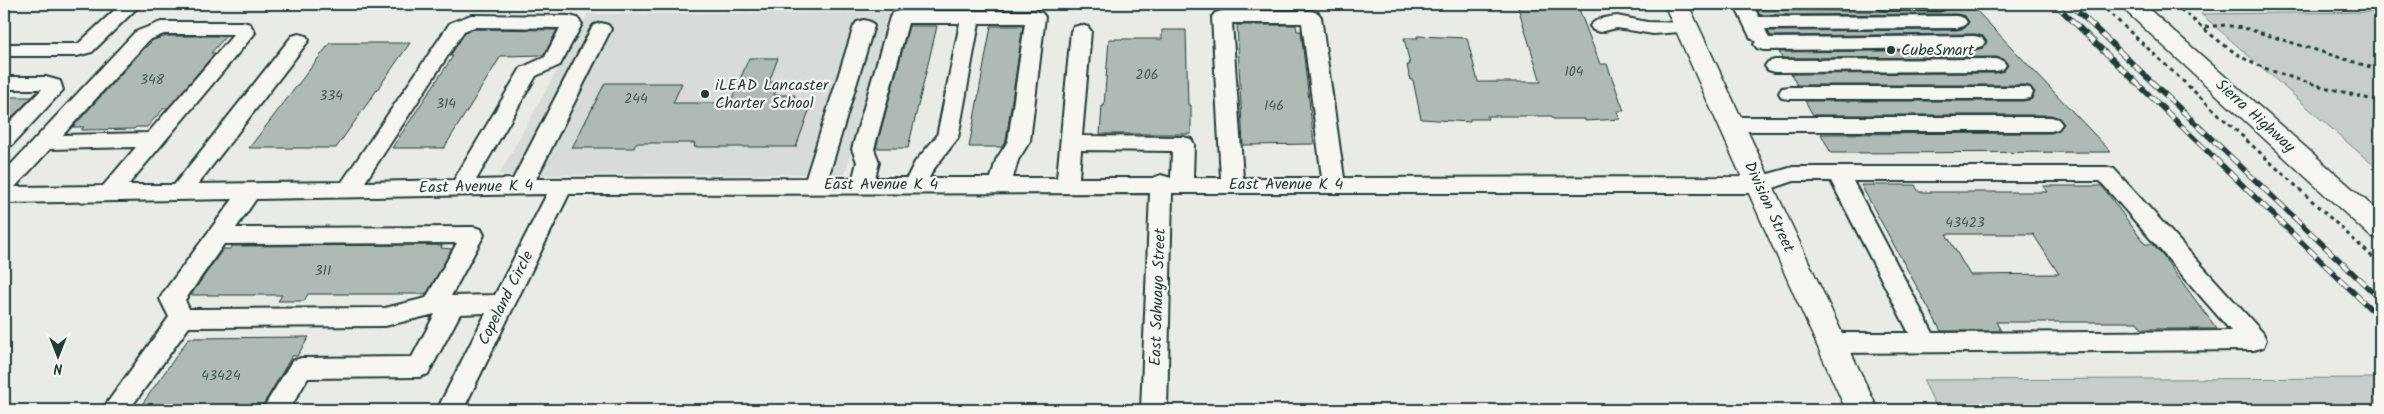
<svg xmlns="http://www.w3.org/2000/svg" width="2384" height="414" font-family="Kalam,sans-serif">
  <rect width="100%" height="100%" fill="#e9ebe7"/>
  <filter id="ink" filterUnits="userSpaceOnUse"><feTurbulence type="fractalNoise" baseFrequency=".02" numOctaves="2"/><feDisplacementMap in="SourceGraphic" scale="10" xChannelSelector="R" yChannelSelector="G"/><feConvolveMatrix kernelMatrix="1 2 1 2 8 2 1 2 1" color-interpolation-filters="sRGB"/></filter>
  <g filter="url(#ink)">
    <path fill="#d8dcd8" d="M888 12 845 174 499 175 588 14Z"/>
    <path fill="#c7cec9" stroke="#73867e" d="M2380 12V171L2201 14Z
      M2380 378V410H1938L1923 380Z"/>
    <path fill="#b0bab5" stroke="#1f3d34" fill-rule="evenodd" d="M1517 4H1577L1600 64H1607L1624 111H1617L1620 119 1585 121V119H1553L1552 116H1487L1488 119H1470V122L1421 119 1413 80H1410L1407 65H1410L1404 38H1418L1417 36 1467 38 1478 82H1541Z
      M1948 9H1975L2111 152 1831 153 1821 134 2051 133 2059 130 2064 124 2059 118 2051 115H1813L1805 101H2023L2032 99 2035 92 2030 86 2023 85H1797L1791 74 1996 73 2004 71 2008 65 2004 59 1996 57 1782 58 1779 52 1975 50 1983 48 1987 42 1983 36 1975 34 1771 36 1768 31 1957 30 1965 28 1969 22 1965 16 1957 14 1760 15 1757 10 1940 12Z
      M1237 25H1296L1297 31H1301L1314 144 1243 145Z
      M909 26H937L908 148H876Z
      M991 26H1023L1006 140 1002 147H969Z
      M474 29 557 30 544 55 501 56 444 148H392L453 56H450L465 33Z
      M1162 30H1186L1188 105H1191V134H1100L1102 106H1104L1109 39H1162Z
      M167 36H226L211 53H215L168 108H164L147 127H136L134 129 81 130 84 127H73L140 53 153 40Z
      M330 43H410L336 148H249Z
      M749 58H778L769 82H779L774 95H795L790 108H810L796 147H694L695 143H636L634 148H572L605 83H682L673 103H730Z
      M4 97H32L4 126Z
      M1861 185H1915L1919 192H2047L2043 186H2102L2145 244H2152L2162 255 2217 329H2142L2137 322H1996L2001 331H1941ZM1946 234H2033L2059 274 1970 275Z
      M442 245 441 248 452 249 427 293 422 294H308L304 301H278L282 295H191L223 249H230L232 246Z
      M309 337 297 356H292L260 410H138L189 338Z"/>
    <g fill="none" stroke-linecap="round" stroke-linejoin="round">
      <defs>
        <path id="minor" d="M121 4H141L92 52 77 56H4V44H78Z
          M1734 4H1752L1759 17 1957 16 1964 18 1967 22 1964 26 1957 28 1765 29 1769 38 1975 36 1982 38 1985 42 1982 46 1975 48 1764 50 1757 48 1754 44 1756 42 1750 37Z
          M1877 4H1949L1947 8 1940 10H1886L1879 8Z
          M900 11H1035L1042 13 1045 17 1030 141 1018 160 1013 178H1057L1071 31 1074 27 1081 25 1088 27 1091 31 1082 136 1183 137 1191 139 1194 144 1193 178H1221L1212 17 1215 13 1222 11H1311L1318 13 1321 17 1344 178 1758 177 1793 167H2106L2114 169 2263 333 2266 340 2263 347 2254 350 1832 353 1823 350 1820 343 1823 336 1832 333H1909L1831 181H1794L1759 193H1172L1167 410H1141L1150 193 569 194 463 410H437L486 313 460 314 428 374 419 377 308 378 289 410H262L292 361 301 358 412 357 435 314 385 326 189 327 129 410H102L169 317 160 299 163 293 233 199 4 203V172L135 32 161 22H243L250 24 255 33 128 185H174L292 36 299 34 306 36 309 40 198 184 342 182 450 23 471 15 570 16 577 18 582 24 560 65 536 76 476 180 513 179 591 29 594 25 601 23 608 25 611 29 536 179 806 178 854 26 857 22 864 20 871 22 874 26 828 178H853L857 162 852 149 890 17 893 13ZM908 23H960L937 136 915 162 907 178H875L879 162 874 149ZM979 23H1025L1008 141 996 160 991 178H929L933 170 958 138ZM1232 23H1302L1322 178H1243ZM474 27 560 28 545 57 521 68 454 180 365 182 464 31ZM164 34H234L148 133 63 135 149 40ZM136 147 103 186 15 187 50 149ZM1081 150 1172 151 1171 178 1161 175 1153 178H1079ZM1853 181H2100L2231 331 1933 333ZM547 194 495 295 451 296 484 235 481 229 473 227 236 228 256 199ZM457 243 426 298 385 308 189 309 185 300 224 244Z
          M1617 16 1647 22 1694 23 1697 27 1694 31 1653 34 1617 28 1600 32 1593 30 1590 26C1596 18 1608 17 1617 16Z
          M1996 59 2003 61 2006 65 2003 69 1996 71 1775 72 1768 70 1765 66 1768 62 1775 60Z
          M4 77H46L60 81 63 90 12 145 4 147V128L42 89H4Z
          M1789 87H2023L2030 88 2033 93 2030 98 2023 99H1789L1782 98 1779 93 1782 88Z
          M1731 117H2051L2058 119 2062 124 2058 129 2051 131H1731L1724 129 1720 124 1724 119Z"/>
        <path id="major" d="M1664 4H1688L1878 410H1846Z
          M2118 4H2143L2380 213V239L2370 236Z"/>
      </defs>
      <use href="#minor" stroke="#1f3d34" stroke-width="4"/>
      <use href="#major" stroke="#1f3d34" stroke-width="3"/>
      <path stroke="#1f3d34" stroke-width="3" stroke-dasharray="4 4" stroke-linecap="butt" d="M2100 4 2380 264
        M2174 4C2197 22 2228 52 2255 64 2294 81 2338 90 2380 102
        M2205 27 2225 25 2248 29 2380 70"/>
      <use href="#minor" fill="#f6f6f2" fill-rule="evenodd"/>
      <use href="#major" fill="#f6f6f2" fill-rule="evenodd"/>
      <defs>
        <path id="rail" d="M2055 4 2380 318
          M2070 4 2380 299"/>
      </defs>
      <use href="#rail" stroke="#1f3d34" stroke-width="5.5"/>
      <use href="#rail" stroke="#f6f6f2" stroke-width="4" stroke-dasharray="11" stroke-linecap="butt"/>
    </g>
  </g>
  <g fill="#1f3d34" stroke="#f6f6f2" stroke-width="2">
    <circle cx="1891" cy="50" r="5"/>
    <circle cx="705" cy="94" r="5"/>
  </g>
  <g text-anchor="middle" dominant-baseline="central" stroke-width="4.5" stroke-linejoin="round" paint-order="stroke">
    <g font-size="14" fill="#435c54">
      <text x="1574" y="72">104</text>
      <text x="1147" y="75">206</text>
      <text x="152" y="80">348</text>
      <text x="331" y="96">334</text>
      <text x="636" y="99">244</text>
      <text x="446" y="104">314</text>
      <text x="1274" y="106">146</text>
      <text x="1965" y="223">43423</text>
      <text x="323" y="271">311</text>
      <text x="221" y="376">43424</text>
    </g>
    <g font-size="16" fill="#1f3d34" stroke="#f6f6f2" text-anchor="start">
      <text x="1901" y="50">CubeSmart</text>
      <text x="715" y="85">iLEAD Lancaster<tspan x="715" dy="18">Charter School</tspan></text>
    </g>
    <g font-size="16" fill="#1f3d34" stroke="#f6f6f2">
      <text transform="translate(2255 116) rotate(42)">Sierra Highway</text>
      <text x="881" y="184">East Avenue K 4</text>
      <text x="1286" y="184">East Avenue K 4</text>
      <text transform="translate(476 187) rotate(-1)">East Avenue K 4</text>
      <text transform="translate(1769 207) rotate(65)">Division Street</text>
      <text transform="translate(1158 297) rotate(-88)">East Sahuayo Street</text>
      <text transform="translate(506 298) rotate(-63)">Copeland Circle</text>
    </g>
  </g>
  <rect width="2384" height="414" fill="none" stroke="#f6f6f2" stroke-width="20"/>
  <rect x="10" y="10" width="2364" height="394" fill="none" stroke="#1f3d34" stroke-width="2" filter="url(#ink)"/>
  <g transform="translate(58 356) rotate(180)" stroke="#f6f6f2" stroke-width="4" paint-order="stroke">
  <path d="M0-4L9 19L0 12L-9 19Z" fill="#1f3d34"/>
  <text y="-8" font-size="14" font-weight="bold" text-anchor="middle" fill="#1f3d34">N</text>
  </g>
</svg>
